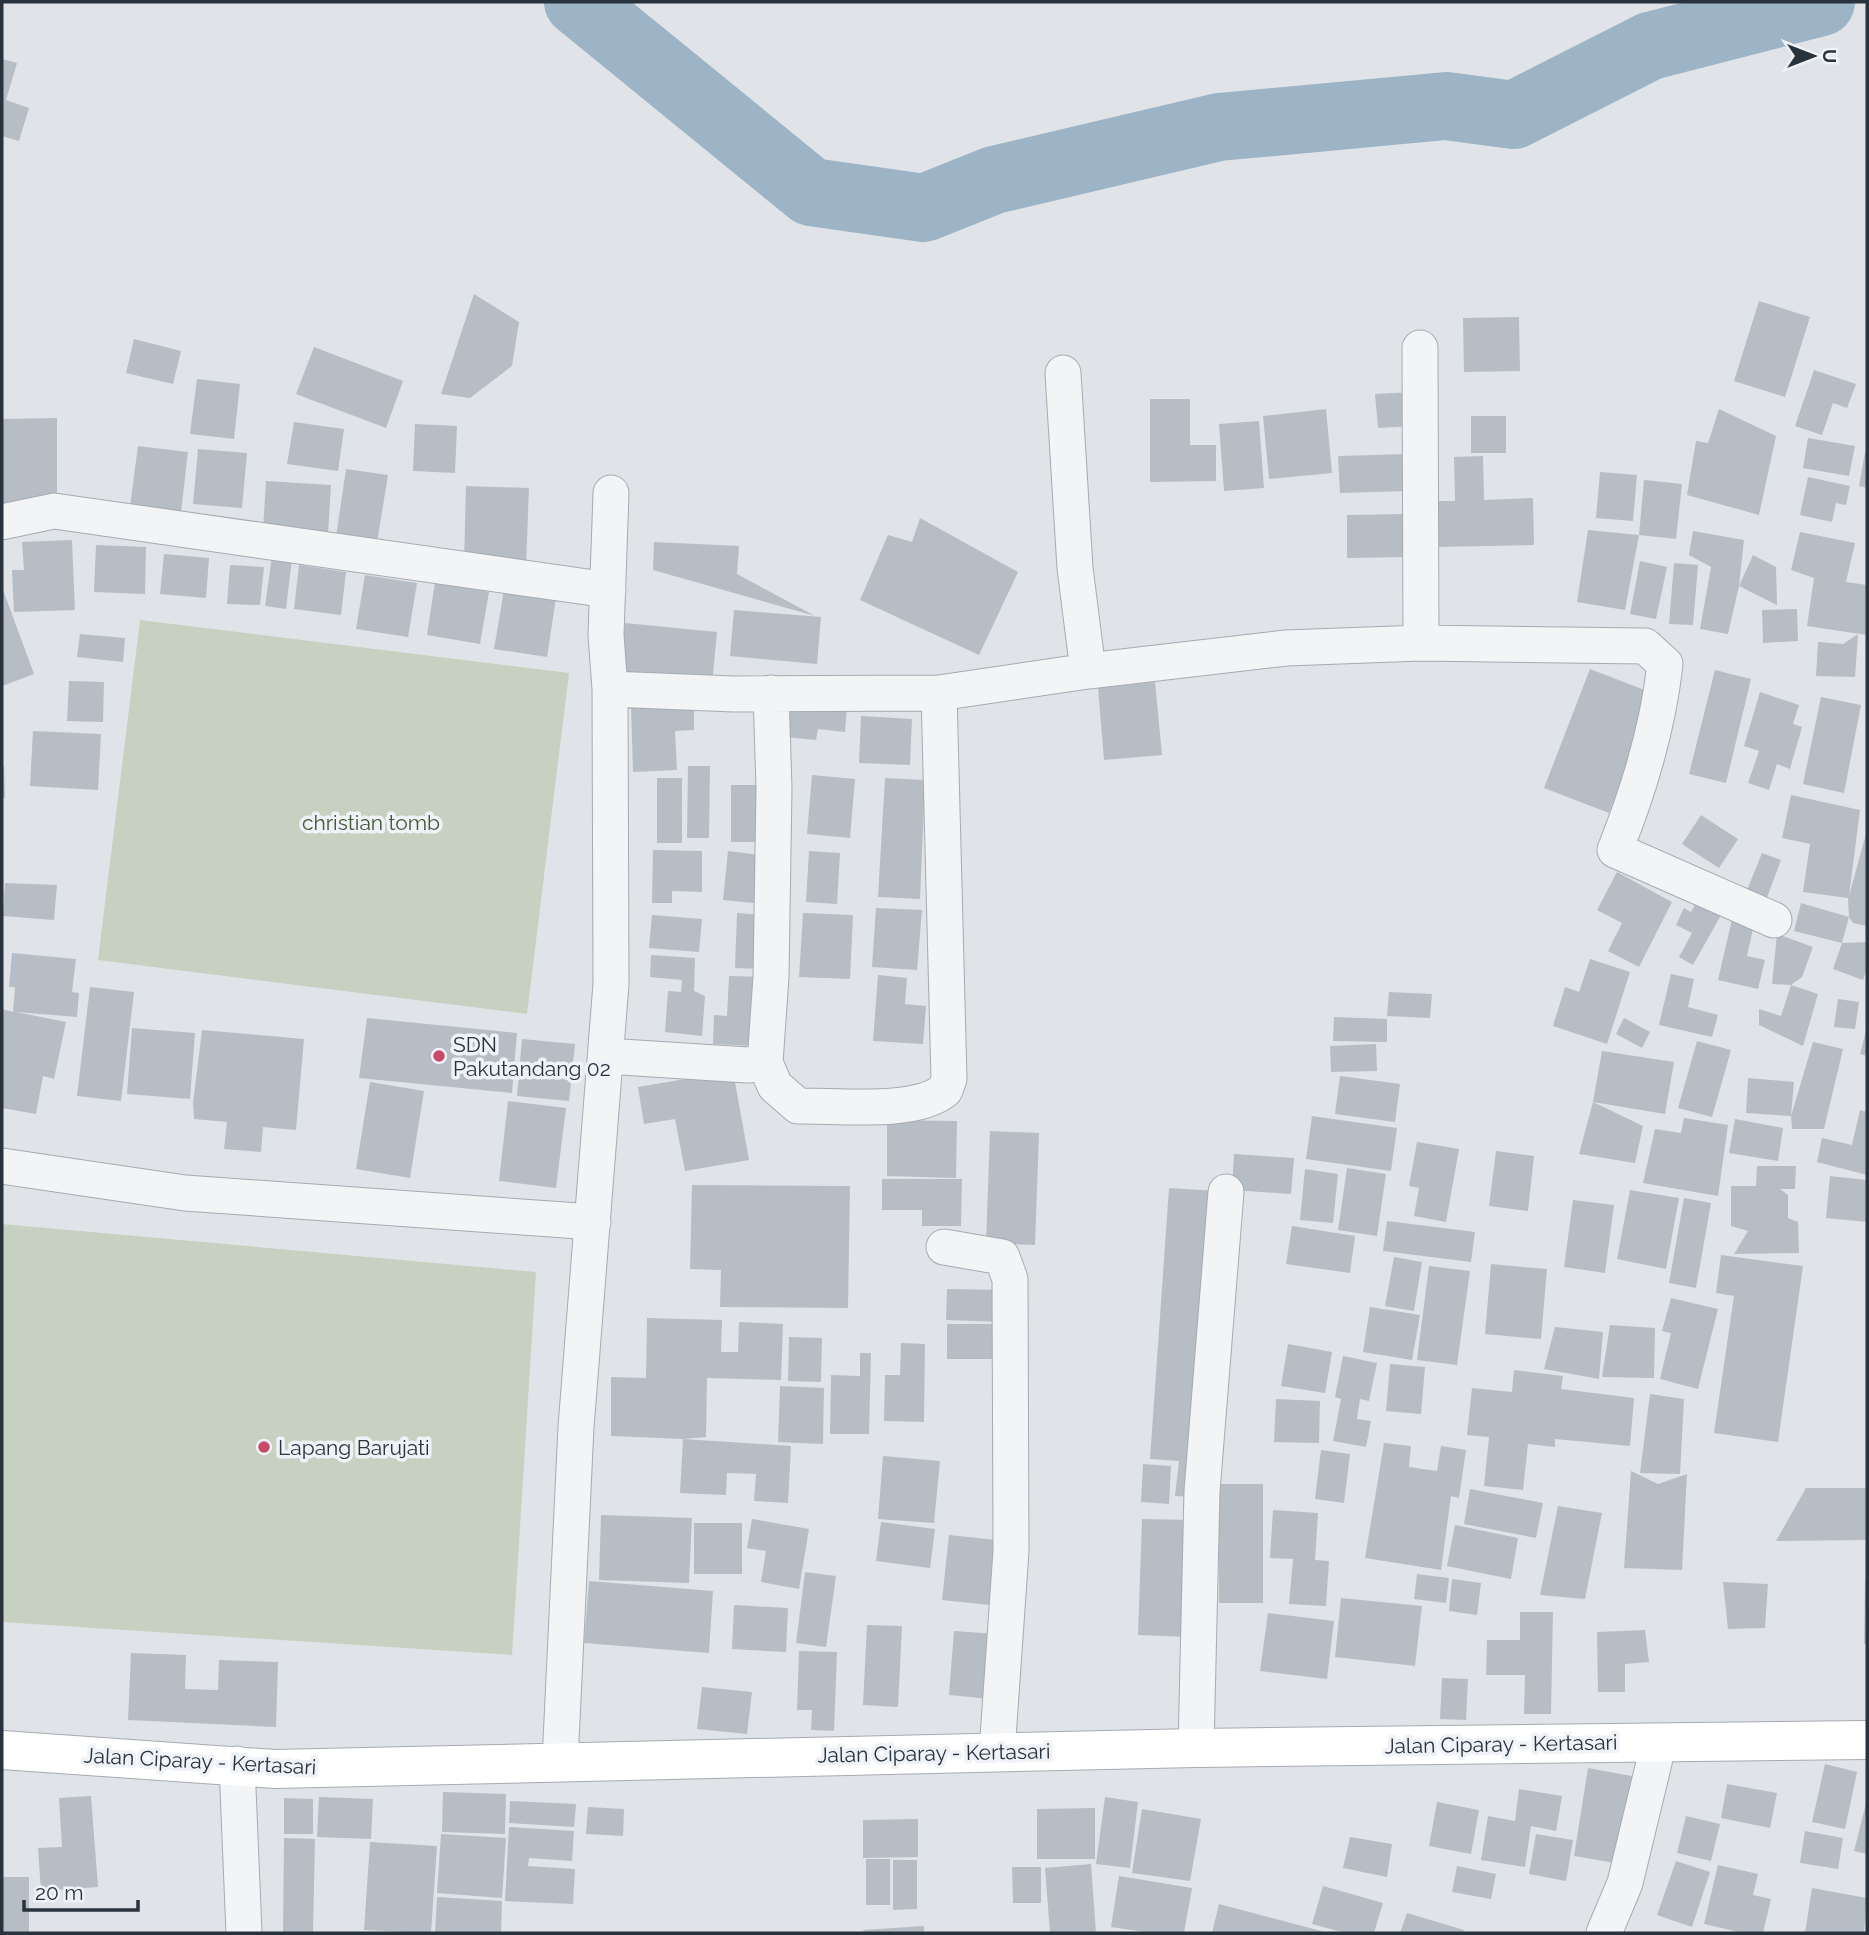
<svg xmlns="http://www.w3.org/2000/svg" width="1869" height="1935" font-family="Raleway,sans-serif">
  <rect width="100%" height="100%" fill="#e0e4e8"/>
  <path fill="#c7d1c1" d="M140 620 569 673 527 1014 98 960Z
    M2 1224 536 1272 512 1655 2 1622Z"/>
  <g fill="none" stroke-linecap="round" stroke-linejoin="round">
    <path stroke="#9cb4c6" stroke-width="68" d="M578 2 811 192 924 208 994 180 1219 127 1446 106 1514 115 1650 46 1821 2"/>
  </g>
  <path fill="#b7bdc4" d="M2 59 17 63 6 100 29 108 19 141 2 136Z
    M474 294 519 322 512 366 470 398 441 394Z
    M1759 301 1810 317 1785 397 1734 381Z
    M1519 317 1520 371 1464 372 1463 318Z
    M134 339 181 351 173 384 126 373Z
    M314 347 403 381 386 428 296 394Z
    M1814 370 1856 384 1847 408 1833 403 1822 435 1795 426Z
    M197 379 240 384 234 439 190 434Z
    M1413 392 1415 426 1378 428 1375 394Z
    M1150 399H1190V445H1216V481L1150 482Z
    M1326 409 1332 473 1269 479 1263 416Z
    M1719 409 1776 436 1759 515 1687 495 1696 441 1708 443Z
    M1471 416H1506V453H1471Z
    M57 418V504H2V419Z
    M1259 421 1264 488 1224 491 1219 424Z
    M294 422 344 429 338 471 287 464Z
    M415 424 457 426 455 473 413 471Z
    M1808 438 1855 446 1849 476 1803 468Z
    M138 446 188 452 181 512 130 506Z
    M198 449 247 453 242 508 193 504Z
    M1865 452 1867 453V488L1859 486Z
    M1407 454V491L1340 493 1338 456Z
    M1483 456 1484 500 1533 498 1534 545 1435 547 1434 501H1455L1454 457Z
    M346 469 388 475 377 543 336 537Z
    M1600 472 1637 475 1633 521 1596 518Z
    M1808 477 1850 486 1846 505 1836 503 1832 522 1800 515Z
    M1644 480 1682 484 1676 539 1639 535Z
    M266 481 331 485 328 534 263 530Z
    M466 486 529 488 526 566 464 563Z
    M1407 514 1408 557 1347 558V515Z
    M920 518 1018 572 979 655 860 600 888 535 912 542Z
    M1588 530 1639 535 1625 610 1577 602Z
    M1693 531 1744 540 1739 586 1753 555 1776 567 1777 605 1739 586 1728 634 1700 629 1711 567 1689 555Z
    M1800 532 1855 543 1846 582 1867 585V635L1807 626 1814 578 1791 570Z
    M72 540 75 610 14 612 12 570H24L22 542Z
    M654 542 739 546 737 574 815 616 653 570Z
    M96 545 146 547 145 594 94 592Z
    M164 554 209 558 206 598 160 594Z
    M272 556 292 559 286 609 265 606Z
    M1640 561 1667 567 1656 619 1630 614Z
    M1674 563 1698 565 1693 625 1669 624Z
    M230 565 264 567 260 605 227 604Z
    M299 565 346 572 341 615 294 609Z
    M365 575 417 583 408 637 356 629Z
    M435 582 489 592 480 644 427 635Z
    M2 587 34 674 2 686Z
    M504 590 556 598 547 657 494 649Z
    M1797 609 1798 641 1763 643 1762 610Z
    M734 610 821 617 817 664 730 656Z
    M625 623 717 632 712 684 620 675Z
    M80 634 125 638 123 662 77 657Z
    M1858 634 1855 677 1816 676 1818 642 1843 644Z
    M1590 669 1655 694 1609 813 1544 788Z
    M1715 670 1751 679 1726 783 1689 774Z
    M69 681 104 682 103 722 67 721Z
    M1155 682 1162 755 1104 760 1098 688Z
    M1760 692 1799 705 1793 724 1802 727 1790 769 1777 764 1769 790 1748 783 1759 751 1744 746Z
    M1821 697 1861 705 1844 793 1803 784Z
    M788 701 847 706 845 732 818 729 816 740 784 737Z
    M694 704V730L675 731 677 770 633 772 631 706Z
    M861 716 912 719 910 765 859 763Z
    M33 731 101 734 98 790 30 786Z
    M2 766H4L5 798H2Z
    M688 766H710L709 838H687Z
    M812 775 855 779 850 838 807 834Z
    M657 778H682V843H657Z
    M885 778 925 780 920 899 878 897Z
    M731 785H764V842H731Z
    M1791 795 1860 810 1849 896 1867 830V926L1853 923 1849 917 1848 898 1803 892 1810 844 1782 838Z
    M1701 815 1738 839 1719 868 1682 844Z
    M653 850 702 851V892L672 891V903H652Z
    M728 851 768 856 763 904 723 900Z
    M809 851 840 853 837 904 806 902Z
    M1762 853 1781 860 1765 903 1745 895Z
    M1617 872 1672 902 1639 967 1608 951 1622 923 1597 910Z
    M5 883 57 885 54 920 3 916Z
    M1701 894 1725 908 1693 965 1679 957 1692 933 1676 925 1684 908 1691 912Z
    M1801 903 1849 917 1842 943 1794 931Z
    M876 908 922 910 917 970 872 967Z
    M737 913 764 915 762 969 735 968Z
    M803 913 853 915 850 979 799 977Z
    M652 915 702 919 699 952 649 948Z
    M1733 915 1755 920 1747 956 1765 960 1758 989 1718 980Z
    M1777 934 1813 947 1802 977 1791 985 1818 994 1803 1046 1759 1025V1009L1781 1016 1791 985 1772 984Z
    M1867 942V968L1863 980 1833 969 1842 943Z
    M12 953 76 959 72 992 79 993 77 1017 16 1012 66 1022 54 1079 43 1076 36 1114 2 1108V1009L13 1012 15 987H9Z
    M651 955 695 958 694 991 705 996 702 1036 665 1032 668 991 681 992 682 980 650 977Z
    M1590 959 1630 972 1607 1044 1553 1026 1565 987 1579 992Z
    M1671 974 1694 979 1688 1007 1718 1015 1712 1037 1659 1025Z
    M878 975 907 978 905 1004 926 1006 923 1044 873 1041Z
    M729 976 769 977 754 1046 713 1044 714 1015 727 1016Z
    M90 987 134 992 121 1101 77 1096Z
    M1389 992 1432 994 1430 1018 1387 1016Z
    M1838 999 1859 1002 1855 1029 1834 1027Z
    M1334 1017 1387 1019V1042L1333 1041Z
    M367 1018 517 1033 512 1093 359 1078Z
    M1624 1018 1650 1032 1642 1048 1616 1034Z
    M132 1028 195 1033 190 1099 127 1094Z
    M202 1030 304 1039 296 1130 263 1127 261 1152 224 1149 227 1122 194 1119 193 1103Z
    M1866 1030H1867V1056L1860 1054Z
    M522 1039 575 1044 569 1101 517 1096Z
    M1697 1041 1731 1050 1712 1117 1678 1108Z
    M1813 1042 1843 1049 1824 1129H1792L1791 1116Z
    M1376 1044 1377 1071 1331 1072 1330 1046Z
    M1602 1051 1674 1062 1665 1114 1593 1102Z
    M733 1071 749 1160 685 1171 675 1119 644 1124 638 1087Z
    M1340 1076 1400 1084 1395 1122 1335 1114Z
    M1748 1078 1794 1082 1791 1116 1746 1113Z
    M370 1082 424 1091 410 1178 356 1169Z
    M508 1101 566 1108 556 1188 499 1181Z
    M1593 1102 1643 1126 1635 1163 1579 1154Z
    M1860 1110 1867 1112V1175L1817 1162 1822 1138 1852 1145Z
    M1312 1116 1397 1128 1391 1171 1306 1159Z
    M1684 1118 1728 1125 1718 1196 1643 1183 1655 1129 1681 1133Z
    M1735 1119 1783 1128 1778 1161 1729 1153Z
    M887 1120 957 1121 956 1178 887 1176Z
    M990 1131 1039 1133 1035 1245 986 1243Z
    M1417 1142 1459 1149 1446 1222 1414 1216 1419 1188 1409 1186Z
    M1496 1151 1534 1156 1528 1211 1489 1206Z
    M1234 1154 1294 1158 1291 1194 1232 1190Z
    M1757 1166H1796L1795 1189H1780L1788 1195V1218L1798 1222 1799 1253 1734 1254 1748 1231 1731 1226V1186H1756Z
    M1347 1168 1386 1174 1377 1236 1338 1230Z
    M1305 1169 1338 1174 1333 1223 1300 1220Z
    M1830 1176 1867 1180V1222L1826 1218Z
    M882 1179H962L961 1226H922V1210H882Z
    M692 1185 850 1186 848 1308 720 1307 721 1270 690 1269Z
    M1169 1188 1216 1191 1190 1497 1175 1496 1179 1461 1150 1459Z
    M1630 1190 1679 1198 1666 1269 1617 1259Z
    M1684 1198 1711 1203 1696 1288 1669 1283Z
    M1573 1200 1614 1205 1605 1273 1564 1267Z
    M1387 1221 1475 1232 1471 1262 1383 1251Z
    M1292 1226 1355 1236 1350 1273 1286 1264Z
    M1721 1255 1803 1266 1778 1442 1714 1433 1734 1296 1716 1293Z
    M1394 1257 1422 1262 1414 1311 1385 1306Z
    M1491 1264 1547 1269 1541 1339 1485 1334Z
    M1429 1266 1470 1271 1457 1365 1417 1360Z
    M947 1289 1002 1290 1001 1322 946 1320Z
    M1671 1298 1718 1309 1698 1389 1660 1379 1671 1333 1662 1331Z
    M1370 1307 1420 1315 1412 1360 1363 1352Z
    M647 1318 722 1320 721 1352H738L739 1322 783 1324 781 1380 707 1378 706 1437 683 1439 791 1446 788 1503 754 1501 756 1474 727 1473 726 1495 680 1493 683 1439 611 1436V1377L646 1378Z
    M947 1324H1001V1359H947Z
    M1610 1325 1655 1328 1654 1378 1602 1377Z
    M1555 1327 1603 1332 1599 1379 1544 1369Z
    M789 1337 822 1338 821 1382 788 1381Z
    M901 1343 925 1344 924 1422 884 1421 885 1375H900Z
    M1288 1344 1332 1352 1325 1393 1281 1386Z
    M860 1353H871L869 1434H830L831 1375 860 1376Z
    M1343 1356 1377 1363 1369 1401 1360 1399 1357 1419 1371 1421 1366 1447 1333 1441 1341 1399 1335 1397Z
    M1390 1364 1425 1367 1421 1414 1386 1411Z
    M1514 1370 1563 1376 1561 1389 1634 1398 1630 1446 1555 1439V1447L1528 1444 1523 1490 1484 1486 1489 1437 1467 1435 1472 1388 1512 1392Z
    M780 1386 824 1388 823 1444 778 1442Z
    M1650 1394 1684 1399 1680 1474 1640 1473Z
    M1276 1399 1320 1401 1319 1443 1274 1442Z
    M1384 1443 1411 1446 1409 1467 1437 1471 1441 1446 1466 1450 1459 1498 1451 1496 1441 1570 1365 1558Z
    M1321 1450 1350 1454 1344 1503 1315 1499Z
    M883 1456 940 1461 934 1523 878 1519Z
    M1143 1464 1171 1466 1169 1504 1141 1502Z
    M1631 1471 1658 1484 1687 1474 1682 1570 1624 1568Z
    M1219 1484H1263V1603H1219Z
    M1806 1488H1867V1540L1776 1541Z
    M1470 1489 1543 1503 1536 1538 1464 1524Z
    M1558 1506 1602 1513 1585 1599 1540 1595Z
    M1273 1510 1318 1513 1315 1560 1329 1561 1326 1606 1289 1604 1293 1559 1270 1558Z
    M601 1515 692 1518 689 1583 599 1580Z
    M752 1519 809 1529 799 1589 761 1582 766 1551 747 1548Z
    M1142 1519 1190 1520 1187 1637 1138 1635Z
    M881 1522 935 1529 930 1568 876 1561Z
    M694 1523H742V1574H694Z
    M1455 1525 1518 1538 1511 1579 1447 1566Z
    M949 1535 997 1540 990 1605 942 1600Z
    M805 1572 836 1576 826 1647 796 1643Z
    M1417 1574 1449 1578 1446 1603 1414 1599Z
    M1452 1579 1481 1583 1477 1615 1449 1611Z
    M1865 1580H1867V1644H1864Z
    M589 1581 713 1591 709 1653 584 1643Z
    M1723 1582 1768 1584 1765 1628 1728 1629Z
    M1341 1598 1422 1606 1415 1666 1335 1657Z
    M734 1605 788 1608 786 1652 732 1649Z
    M1520 1612H1553L1551 1714H1524L1525 1675H1486L1487 1640H1520Z
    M1268 1613 1334 1621 1327 1679 1260 1671Z
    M867 1625 902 1626 898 1707 863 1705Z
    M1645 1630 1649 1662 1625 1664V1692H1598L1597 1632Z
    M954 1631 996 1634 991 1699 949 1695Z
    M799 1651 837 1652 834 1731 811 1730 812 1710H797Z
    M131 1653 186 1655 185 1689 218 1690 219 1660 278 1662 276 1727 128 1720Z
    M1442 1678 1468 1679 1466 1720 1440 1719Z
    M702 1687 752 1692 747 1734 697 1729Z
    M1825 1764 1857 1772 1845 1829 1812 1822Z
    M1588 1768 1637 1777 1621 1864 1574 1856Z
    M1727 1784 1777 1793 1770 1828 1721 1818Z
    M1519 1789 1562 1796 1556 1831 1531 1826 1525 1867 1481 1860 1488 1816 1515 1821Z
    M443 1792 506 1794 505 1834 442 1832Z
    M91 1796 98 1887 41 1891 38 1848 62 1847 59 1798Z
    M319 1797 373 1799 371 1839 317 1837Z
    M1105 1797 1138 1802 1130 1868 1096 1864Z
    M284 1798 313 1799V1834H284Z
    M510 1801 576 1804 574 1827 509 1823Z
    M1437 1802 1479 1810 1471 1854 1429 1846Z
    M1866 1803H1867V1854L1854 1851Z
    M588 1807 624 1809 623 1836 586 1834Z
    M1095 1808V1859H1037V1809Z
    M1142 1809 1201 1819 1190 1881 1132 1873Z
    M1686 1816 1720 1824 1711 1861 1677 1853Z
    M918 1819V1857L863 1858V1820Z
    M509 1827 574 1831 572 1861 529 1858 528 1866 575 1869 573 1904 505 1901Z
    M1805 1831 1843 1838 1838 1869 1800 1863Z
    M441 1834 506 1838 502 1898 437 1893Z
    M1536 1834 1573 1840 1566 1881 1529 1874Z
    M1350 1837 1392 1844 1387 1877 1343 1868Z
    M284 1838 315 1839 313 1933H283Z
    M370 1842 437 1846 431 1933 364 1930Z
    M866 1859H890V1905H866Z
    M893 1860H917V1909L893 1910Z
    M1676 1861 1710 1872 1692 1927 1657 1915Z
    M1091 1864 1096 1933H1050L1045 1868Z
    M1718 1865 1758 1874 1753 1895 1771 1899 1763 1933H1743L1704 1924Z
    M1457 1866 1496 1874 1491 1899 1452 1892Z
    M1012 1867H1041V1903H1013Z
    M1119 1876 1192 1888 1184 1933H1151L1111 1927Z
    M2 1877H29V1933H2Z
    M1323 1886 1383 1903 1374 1933H1345L1312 1924Z
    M1812 1888 1867 1898 1864 1933H1805Z
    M437 1897 502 1901 501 1933H435Z
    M1219 1904 1325 1932V1933H1212Z
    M1407 1913 1464 1930 1463 1933H1400Z
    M924 1926V1933H864L863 1930Z"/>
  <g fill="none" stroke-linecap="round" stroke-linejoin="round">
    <defs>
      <path id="street" d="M1420 348 1421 643
        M1063 373 1075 568 1088 671
        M2 522 54 511 608 590
        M610 689 734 694 939 693 1088 671 1286 648 1421 643 1645 646 1665 664C1658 728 1639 790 1615 850L1774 920
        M606 1056 747 1065 765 1063 771 977 774 788 771 693
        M765 1063 775 1086 798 1106C837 1105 915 1115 945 1090L949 1079 939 693
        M2 1166 185 1193 593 1222
        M944 1247 1002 1257 1010 1279 1011 1551 997 1752
        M1196 1748 1202 1491 1226 1192
        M560 1762 576 1427 611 984 610 689 606 635 611 493
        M237 1764 244 1933
        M1604 1933 1625 1883 1659 1742"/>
      <path id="secondary" d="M2 1750 275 1769 1196 1748 1867 1740"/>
    </defs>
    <use href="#street" stroke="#a5abb2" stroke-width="37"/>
    <use href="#secondary" stroke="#a5abb2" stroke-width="40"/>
    <use href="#street" stroke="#f2f4f6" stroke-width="35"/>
    <use href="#secondary" stroke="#fff" stroke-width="38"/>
  </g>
  <g fill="#c74a68" stroke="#eff2f6" stroke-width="2.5">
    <circle cx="439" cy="1056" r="7"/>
    <circle cx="264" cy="1447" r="7"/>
  </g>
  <g text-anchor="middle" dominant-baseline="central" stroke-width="7" stroke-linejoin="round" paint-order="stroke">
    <g font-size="21" fill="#415937" stroke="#eff2f6">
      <text x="371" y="822">christian tomb</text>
    </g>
    <g font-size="21" fill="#29333e" stroke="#eff2f6" text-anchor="start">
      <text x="453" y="1044">SDN<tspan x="453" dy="24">Pakutandang 02</tspan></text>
      <text x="278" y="1447">Lapang Barujati</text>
    </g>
    <g font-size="21" fill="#29333e" stroke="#eff2f6">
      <text transform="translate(1501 1744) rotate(-1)">Jalan Ciparay - Kertasari</text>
      <text transform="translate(934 1753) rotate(-1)">Jalan Ciparay - Kertasari</text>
      <text transform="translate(200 1761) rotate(3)">Jalan Ciparay - Kertasari</text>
    </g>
  </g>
  <rect width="1869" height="1935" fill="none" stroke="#29333e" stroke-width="7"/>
  <g transform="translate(1813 56) rotate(90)" stroke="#eff2f6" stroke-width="5" paint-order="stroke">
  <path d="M0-5L12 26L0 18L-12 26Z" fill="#29333e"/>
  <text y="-10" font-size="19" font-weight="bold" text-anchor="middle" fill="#29333e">U</text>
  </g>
  <path d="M24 1900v10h114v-10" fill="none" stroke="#29333e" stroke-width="3.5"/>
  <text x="35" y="1900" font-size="21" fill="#29333e" stroke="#eff2f6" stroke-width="5" paint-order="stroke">20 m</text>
</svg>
